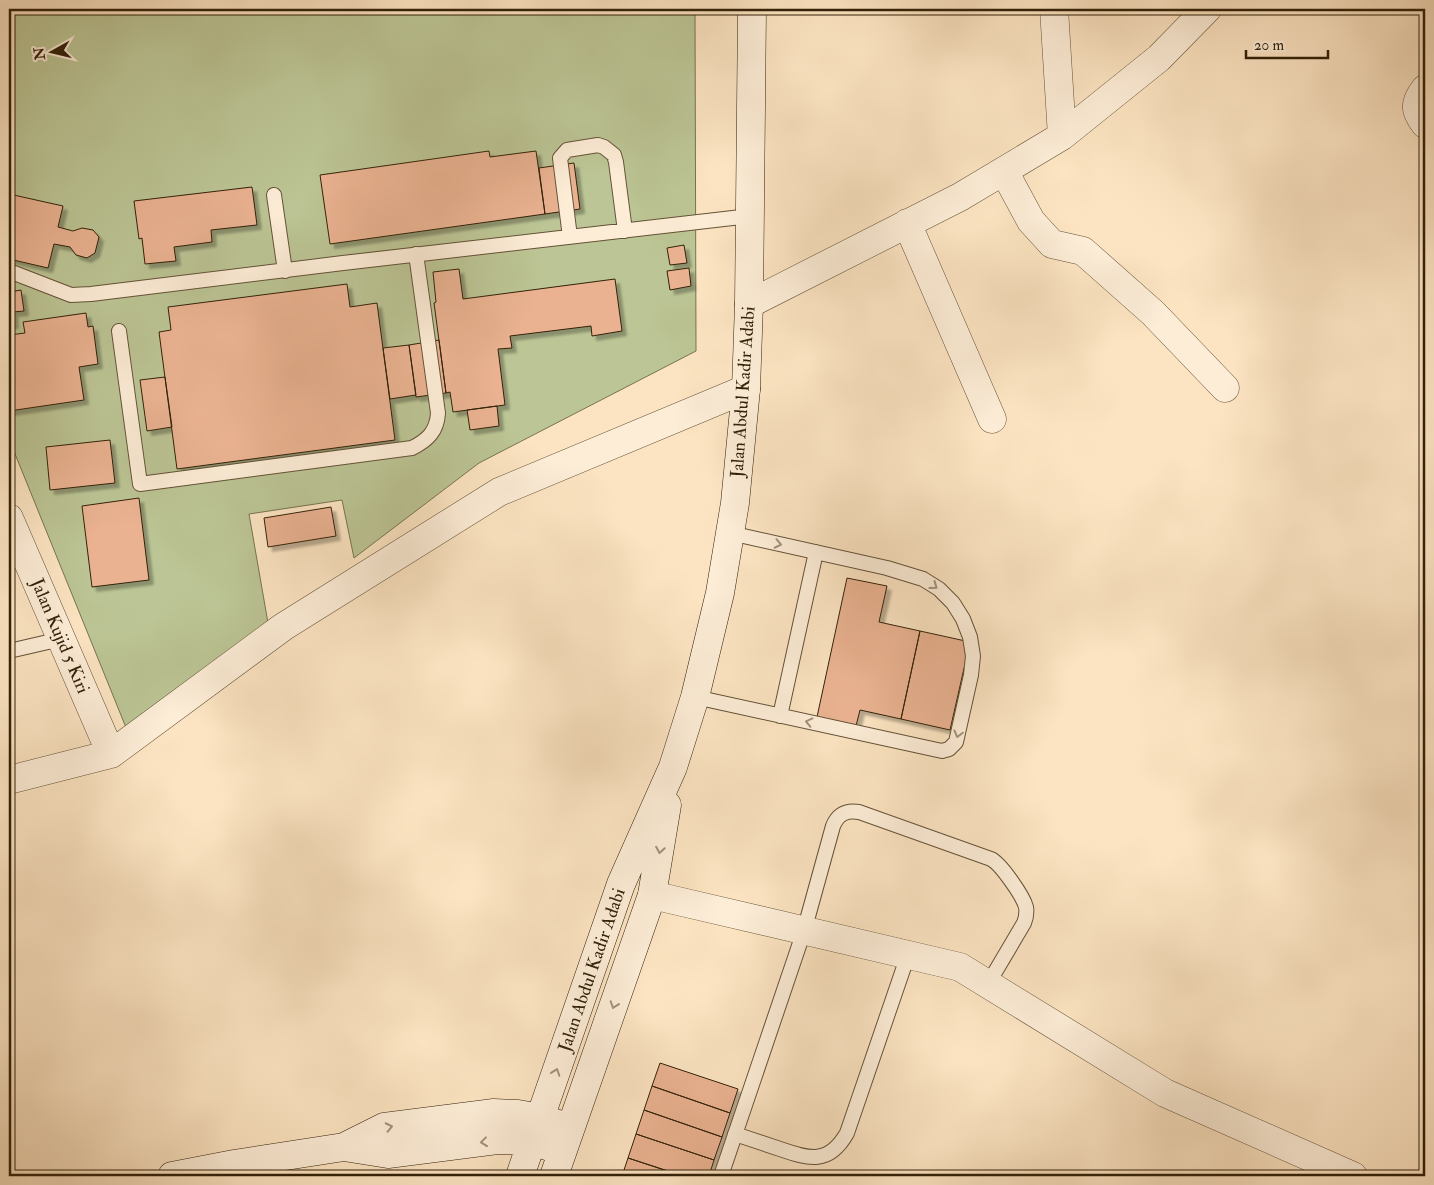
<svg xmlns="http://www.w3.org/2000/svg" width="1434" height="1185" font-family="'IM FELL Double Pica',serif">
  <defs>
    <filter id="shadow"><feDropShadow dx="4.5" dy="4.5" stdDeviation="1" flood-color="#0004"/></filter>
  </defs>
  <rect width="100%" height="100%" fill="#fce4c2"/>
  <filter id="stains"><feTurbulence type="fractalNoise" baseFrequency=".004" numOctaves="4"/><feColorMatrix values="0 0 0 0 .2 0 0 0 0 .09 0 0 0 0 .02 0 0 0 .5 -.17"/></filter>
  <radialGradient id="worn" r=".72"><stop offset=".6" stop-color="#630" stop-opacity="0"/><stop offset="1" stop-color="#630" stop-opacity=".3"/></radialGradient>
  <path fill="#bcc595" stroke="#77734f" d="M9 9H695L696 351 479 463 354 558 342 500 249 514 268 623 127 730 9 439Z"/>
  <path fill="#eab291" stroke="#322109" filter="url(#shadow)" d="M489 151 490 157 536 151 545 214 330 244 320 175Z
    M574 163 580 209 545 214 539 168Z
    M252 187 257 225 211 230 212 242 174 247 176 261 145 264 142 238 139 239 134 201Z
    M9 194 63 206 58 227 73 231 82 228 93 230 99 237 95 253 87 258 76 255 70 247 54 244 48 268 9 259Z
    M684 245 687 263 670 265 667 248Z
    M689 268 691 286 670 290 667 271Z
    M459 269 463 299 615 279 622 331 592 336 591 326 510 336 512 348 498 349 505 405 453 412 450 392 446 393 434 303 436 302 433 272Z
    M9 283 10 292 21 290 24 311 13 312 14 324 9 325Z
    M347 284 350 307 377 303 395 440 177 469 159 332 171 330 168 307Z
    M86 313 88 327 93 326 98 364 79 367 84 400 9 411V335L25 333 23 322Z
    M439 340 446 393 416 397 409 345Z
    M409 345 416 395 390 399 383 348Z
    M165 377 172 427 147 431 140 380Z
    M497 406 499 426 470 430 467 410Z
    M110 440 115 483 50 490 46 447Z
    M139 498 149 580 92 587 82 506Z
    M331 507 336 536 268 547 264 518Z
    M847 578 887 586 879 622 920 631 901 719 860 710 856 726 817 717Z
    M920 631 970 642 950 730 901 719Z
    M660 1063 738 1089 730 1113 652 1086Z
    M652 1086 730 1113 722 1137 644 1110Z
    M644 1110 722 1137 714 1160 636 1134Z
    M636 1134 714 1160 709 1176H683L628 1158Z
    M628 1158 683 1176H622Z"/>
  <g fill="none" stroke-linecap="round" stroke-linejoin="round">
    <defs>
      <path id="service" d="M274 195 285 271
        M570 237 560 158 567 150 598 145 604 147 614 155 616 162 625 231
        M9 271 71 295 91 294 343 263 750 216
        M119 331 140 484 412 448C428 440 437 431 438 413L416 254
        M9 651 61 639
        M695 697 942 751 949 749 956 742 971 675 973 656 970 637 963 619 953 603 939 589 923 579 887 568 730 533
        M780 716 816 552
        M735 1134C750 1139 765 1144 780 1149 809 1159 829 1165 847 1133L908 955
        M721 1176 804 931 833 826C838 814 846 810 859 812L991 859C1001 864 1023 896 1026 907 1027 913 1026 918 1024 923L988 984"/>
      <path id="minor" d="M1054 9 1062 136
        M1425 89C1414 103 1414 110 1425 124
        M1004 171 1031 221 1052 244 1083 251 1153 313 1225 388
        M907 223 992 419
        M749 304 960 197 1062 136 1159 58 1207 9
        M9 518 111 754
        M9 780 111 754 283 627 499 492 746 389
        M652 895 960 967 1165 1093 1353 1176"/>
      <path id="secondary" d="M344 1147 388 1154 497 1140 533 1141 550 1147
        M172 1176 234 1164 344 1147 384 1127 494 1113 518 1114 540 1118 558 1124
        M520 1176 621 884 673 767 695 697 720 593 735 503 746 389 749 304 752 9
        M554 1176 652 895 667 805"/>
    </defs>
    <use href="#service" stroke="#645237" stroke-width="16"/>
    <use href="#minor" stroke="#645237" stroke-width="29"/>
    <use href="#secondary" stroke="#322109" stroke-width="29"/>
    <use href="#service" stroke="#fdedd7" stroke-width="14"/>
    <use href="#minor" stroke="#fdedd7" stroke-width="28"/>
    <use href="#secondary" stroke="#fdedd7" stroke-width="28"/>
  </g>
  <defs><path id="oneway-chevron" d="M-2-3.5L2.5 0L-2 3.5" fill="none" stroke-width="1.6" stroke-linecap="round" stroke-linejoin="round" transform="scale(1.25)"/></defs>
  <g stroke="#a2917a">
    <use href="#oneway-chevron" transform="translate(778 544) rotate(12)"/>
    <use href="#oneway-chevron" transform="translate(934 586) rotate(36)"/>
    <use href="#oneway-chevron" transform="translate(809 722) rotate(-167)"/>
    <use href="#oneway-chevron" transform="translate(958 734) rotate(105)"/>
    <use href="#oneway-chevron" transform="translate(660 850) rotate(99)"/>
    <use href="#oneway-chevron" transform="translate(614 1005) rotate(109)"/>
    <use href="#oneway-chevron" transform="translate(556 1072) rotate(-71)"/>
    <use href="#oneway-chevron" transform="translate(389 1127) rotate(-12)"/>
    <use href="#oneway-chevron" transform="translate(484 1142) rotate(173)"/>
  </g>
  <g text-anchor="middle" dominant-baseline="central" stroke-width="4.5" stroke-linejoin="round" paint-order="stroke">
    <g font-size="18" fill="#322109" stroke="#fdedd7">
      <text transform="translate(743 392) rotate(-86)">Jalan Abdul Kadir Adabi</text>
      <text transform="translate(60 636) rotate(67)">Jalan Kujid 5 Kiri</text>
      <text transform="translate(592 970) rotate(-71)">Jalan Abdul Kadir Adabi</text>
    </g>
  </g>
  <rect width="1434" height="1185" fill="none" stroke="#fce4c2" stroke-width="30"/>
  <rect x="10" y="10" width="1414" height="1165" fill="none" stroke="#322109" stroke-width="2.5"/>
  <rect x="15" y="15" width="1404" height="1155" fill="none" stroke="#322109"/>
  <g transform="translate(52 52) rotate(262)" stroke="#fdedd7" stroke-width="4" paint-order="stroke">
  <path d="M0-4L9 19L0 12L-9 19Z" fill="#322109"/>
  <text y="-8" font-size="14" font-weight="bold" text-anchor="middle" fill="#322109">N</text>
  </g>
  <path d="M1246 50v8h82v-8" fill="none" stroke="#322109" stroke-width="2.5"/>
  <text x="1254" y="50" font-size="15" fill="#322109" stroke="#fdedd7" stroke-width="4" paint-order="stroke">20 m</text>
  <rect width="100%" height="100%" filter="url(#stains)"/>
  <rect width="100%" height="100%" fill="url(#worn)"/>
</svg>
